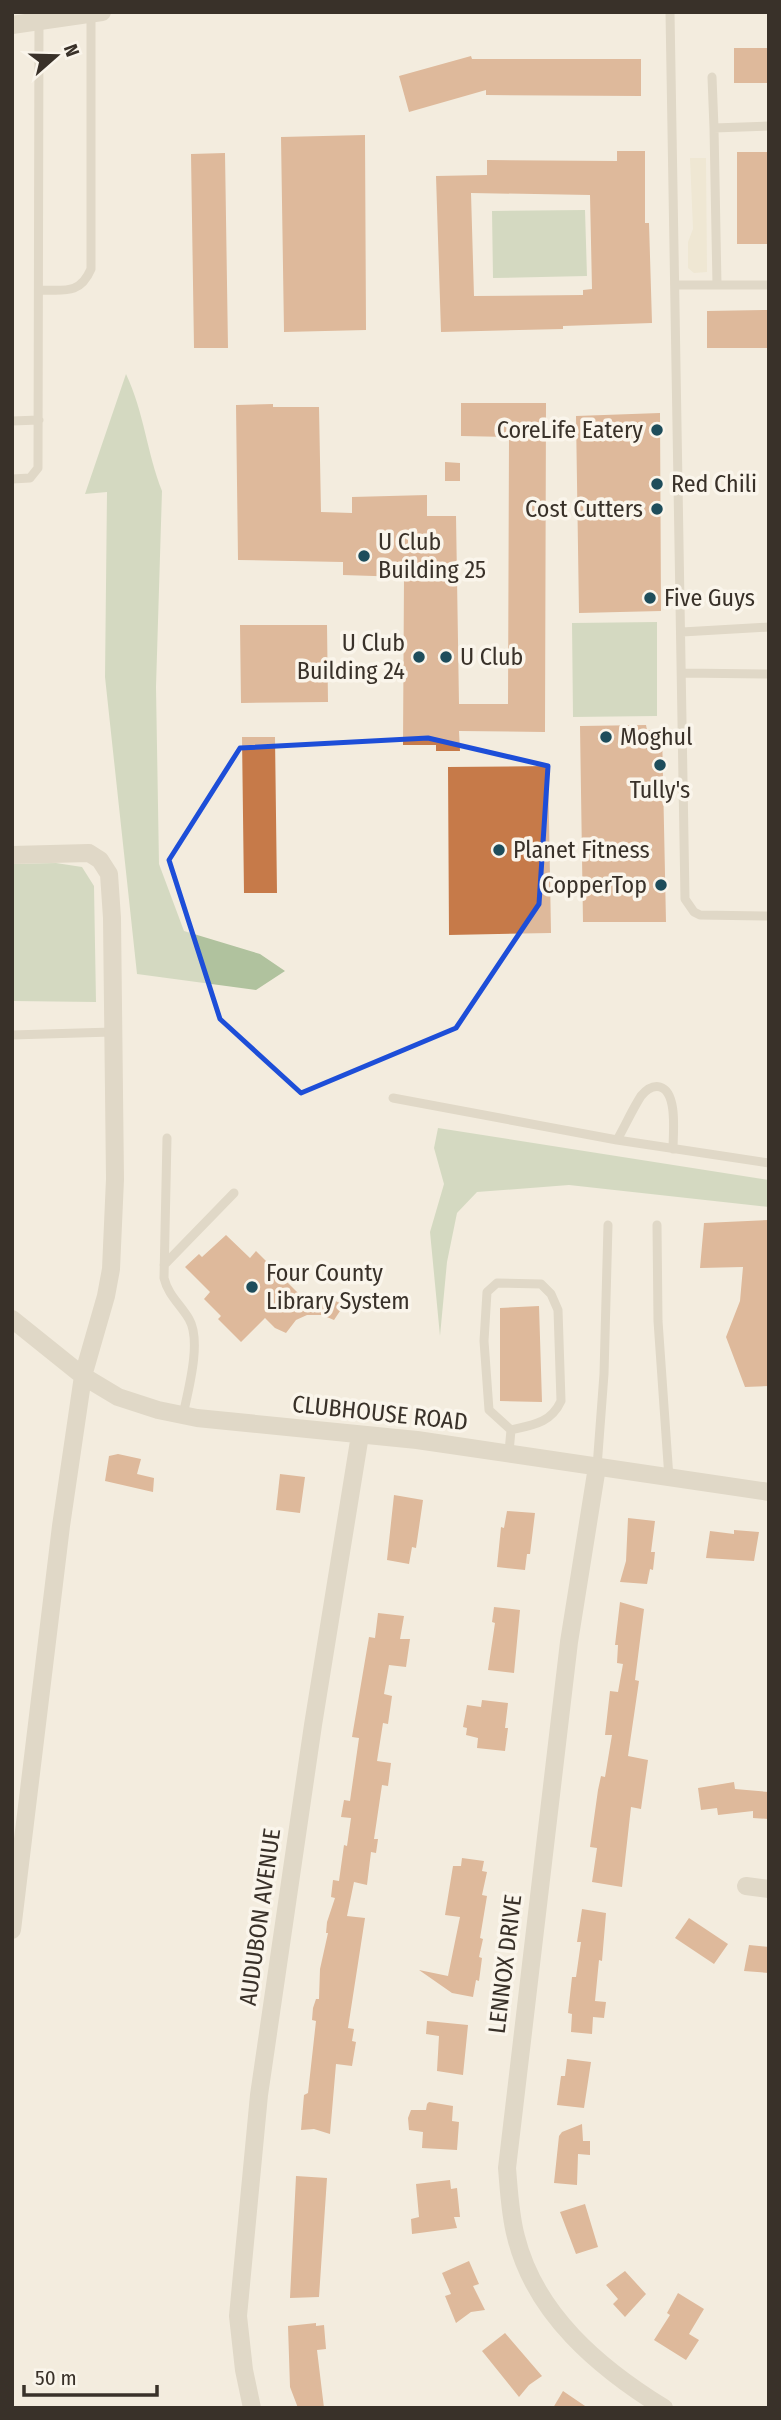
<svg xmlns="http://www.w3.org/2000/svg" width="781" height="2420" font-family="'Fira Sans Condensed',sans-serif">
  <rect width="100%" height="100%" fill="#f3ecde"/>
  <path fill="#b0c29e" d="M585 210 587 276 493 278 492 211Z
    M126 374C144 412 147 453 162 491L156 687 159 864 184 931 260 954 285 971 256 990 137 974 105 677 107 492 85 494Z
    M657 622V716L573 717 572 623Z
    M56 863 82 867 94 886 96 1002 12 1001V864Z
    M438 1128 769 1180V1207L569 1185 477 1192 457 1213 447 1262 440 1336 430 1232 444 1184 434 1148Z"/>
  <path fill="#ebe0c5" d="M690 158H706L707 272 694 273 688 268V242L693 229Z"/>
  <path fill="#c67a49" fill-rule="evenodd" d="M734 48H769V83H734Z
    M471 56 472 59H641V96L486 95V90L409 112 399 76Z
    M365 135 366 330 284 332 281 137Z
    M617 151H645V223H649L652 323 563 326V329L441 332 436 176 487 175V160L617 161ZM471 193 590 195 592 289 583 290V295L474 296Z
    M737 152H769V244H737Z
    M225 153 228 348H194L191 154Z
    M769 310V348H707V311Z
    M461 403H546L545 732 459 731 460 751H436V745H403L404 577 343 575V562L238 560 236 405 273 404V407H319L321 512 352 513V497L427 495V516H456L459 704H508L509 437 461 436Z
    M660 413 661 611 579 613 576 416Z
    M445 462 460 463V481H445Z
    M240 625H327L328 702 241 703Z
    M646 725 647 730H662L666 922H583L580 726Z
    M242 737H275L277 893H244Z
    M548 766 551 933 449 935 448 767Z
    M769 1220V1386L745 1387 726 1337 740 1301 743 1267 700 1268 704 1223Z
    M226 1235 250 1258 256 1251 302 1297H327L344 1305 334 1320 322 1315H307L296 1320 286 1333 275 1328 265 1318 241 1342 218 1319 221 1316 204 1299 210 1292 185 1267 199 1254 202 1257Z
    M539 1306 542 1402 500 1401V1308Z
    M118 1454 141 1459 137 1474 154 1478 153 1492 105 1481 109 1456Z
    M280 1474 305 1477 300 1513 276 1510Z
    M394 1495 423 1500 416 1548 412 1547 409 1564 387 1560Z
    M507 1511 535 1513 530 1554H527L525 1570 497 1567 501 1527 504 1528Z
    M628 1518 655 1521 651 1552H655L653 1570 650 1569 647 1584 620 1582 626 1561Z
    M734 1530 759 1532 754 1561 706 1558 710 1531 734 1534Z
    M620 1602 644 1609 635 1680 639 1681 628 1756 648 1760 641 1809 631 1807 622 1887 592 1882 597 1848 590 1847 598 1790 601 1776 605 1777 612 1735H605L610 1691 618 1692 623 1664 617 1663 618 1645H615Z
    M494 1607 520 1610 514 1673 488 1670 495 1623 492 1622Z
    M378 1613 404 1616 400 1639H410L406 1667 389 1665 384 1694 392 1696 388 1724 383 1723 377 1761 391 1763 388 1786 382 1785 374 1839H378L376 1853 371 1852 367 1885 354 1882 347 1916 365 1918 348 2028 354 2029 352 2041 356 2042 352 2066 336 2064 330 2134 314 2129 301 2130 304 2095 308 2093 316 2021 312 2020 313 2008 316 1999H319L320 1969 328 1933H326L327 1922 335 1898 331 1897 333 1880 339 1881 344 1845 347 1846 351 1818 341 1817 344 1800 350 1801 359 1738 352 1737 369 1637 375 1638Z
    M482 1700 508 1703 505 1728H508L505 1751 477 1748 478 1738 466 1735 467 1728 463 1727 467 1705 481 1707Z
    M734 1782 735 1789 769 1792V1819L753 1818V1811L718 1815 717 1808 701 1810 698 1788Z
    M462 1858 484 1861 482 1871 487 1872 482 1895 487 1896 480 1938 483 1939 479 1957 482 1958 479 1981 476 1980 473 1997 452 1993 419 1970 448 1976 460 1917 445 1915 453 1866H461Z
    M582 1909 606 1913 602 1961 599 1960 595 2001 606 2002 604 2018 593 2017 592 2034 571 2032 572 2014 568 2013 572 1977H576L581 1942H577Z
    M689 1918 728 1944 714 1964 675 1938Z
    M749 1945 769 1947V1973L744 1971Z
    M427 2021 468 2025 463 2075 437 2071 439 2036 426 2034Z
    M567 2059 591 2062 584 2108 557 2105 561 2076H565Z
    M429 2102 453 2106 452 2121 459 2122 457 2150 422 2148 423 2132 409 2130 408 2118 411 2110H426L427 2104Z
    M582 2124 583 2141H590V2155L578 2154 577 2185 554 2183 559 2136 562 2132Z
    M296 2176 327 2178 319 2297 290 2298Z
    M450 2180 451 2189 457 2188 460 2217H454L457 2228 412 2234 411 2219 419 2217 416 2184Z
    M585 2204 598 2247 576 2254 560 2212Z
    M469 2261 479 2284 473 2286 485 2310 471 2312 456 2323 445 2296 451 2294 442 2273Z
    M625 2271 646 2294 625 2317 613 2304 618 2299 606 2285Z
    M678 2293 704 2309 689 2334 699 2340 686 2360 654 2340 670 2315 667 2313Z
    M316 2323V2326L324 2325 326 2349 317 2350 324 2408H298L290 2387 288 2326Z
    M505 2333 542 2376 529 2385 519 2397 482 2351Z
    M563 2391 588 2408H553Z"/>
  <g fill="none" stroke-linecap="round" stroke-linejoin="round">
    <path stroke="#cbbeaa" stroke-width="9" d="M670 12 685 899 694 912 700 915 769 916
      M712 77 714 128
      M675 285H769
      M717 285 714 128 769 126
      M39 290C64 290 80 295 91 269V14
      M12 421 39 420
      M12 479 30 478 38 468 39 12
      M682 632 769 627
      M683 673 769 674
      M12 1035 112 1032
      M393 1098 617 1140 769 1163
      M167 1138 164 1278C168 1295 180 1304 189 1319 202 1341 188 1391 183 1415
      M617 1140C625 1126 632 1110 641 1096 646 1090 652 1085 660 1087 678 1092 673 1134 673 1149
      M657 1225 658 1321 669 1478
      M164 1265 234 1193
      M509 1452 511 1430 489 1410 484 1341 487 1292 497 1283 541 1284 551 1294 558 1310 561 1401C551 1423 533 1425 511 1430
      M597 1467 604 1374 608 1225"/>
    <path stroke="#cbbeaa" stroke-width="18" d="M12 25 102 12
      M12 855 89 853 100 860 109 874 112 918 115 1179 111 1269 106 1296 83 1376 61 1526 12 1930
      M12 1319 83 1376 118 1397 158 1410 197 1418 417 1440 769 1492
      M597 1467 569 1642 507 2168C509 2191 510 2215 516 2237 535 2314 599 2368 664 2408
      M746 1886 769 1889
      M252 2408 244 2370 238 2316 259 2095 313 1725 360 1435"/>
  </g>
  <path d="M0 0H781V2420H0ZM428 738 548 766 539 904 456 1028 301 1093 220 1019 169 860 240 748Z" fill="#f3ecde" fill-opacity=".55" fill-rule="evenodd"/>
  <path fill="none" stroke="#1d4ed8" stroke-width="5" stroke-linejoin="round" d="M428 738 548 766 539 904 456 1028 301 1093 220 1019 169 860 240 748Z"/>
  <g fill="#1e4d5b" stroke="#faf5eb" stroke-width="2.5">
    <circle cx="657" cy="430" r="7"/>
    <circle cx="657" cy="484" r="7"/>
    <circle cx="657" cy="509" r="7"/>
    <circle cx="364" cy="556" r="7"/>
    <circle cx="650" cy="598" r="7"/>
    <circle cx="419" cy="657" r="7"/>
    <circle cx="446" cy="657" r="7"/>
    <circle cx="606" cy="737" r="7"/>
    <circle cx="660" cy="765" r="7"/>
    <circle cx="499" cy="850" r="7"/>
    <circle cx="661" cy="885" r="7"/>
    <circle cx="252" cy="1287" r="7"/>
  </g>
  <g text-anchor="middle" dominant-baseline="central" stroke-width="7" stroke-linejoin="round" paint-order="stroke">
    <g font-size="24" fill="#393129" stroke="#faf5eb" text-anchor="start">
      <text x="643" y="430" text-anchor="end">CoreLife Eatery</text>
      <text x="671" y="484">Red Chili</text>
      <text x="643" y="509" text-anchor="end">Cost Cutters</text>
      <text x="378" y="542">U Club<tspan x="378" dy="28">Building 25</tspan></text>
      <text x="664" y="598">Five Guys</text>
      <text x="405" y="643" text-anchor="end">U Club<tspan x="405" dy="28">Building 24</tspan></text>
      <text x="460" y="657">U Club</text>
      <text x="620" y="737">Moghul</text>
      <text x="660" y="790" text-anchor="middle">Tully's</text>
      <text x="513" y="850">Planet Fitness</text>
      <text x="647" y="885" text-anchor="end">CopperTop</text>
      <text x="266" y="1273">Four County<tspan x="266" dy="28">Library System</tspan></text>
    </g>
    <g font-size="24" fill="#393129" stroke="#faf5eb">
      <text transform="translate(380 1413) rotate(6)">CLUBHOUSE ROAD</text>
      <text transform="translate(260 1917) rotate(-82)">AUDUBON AVENUE</text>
      <text transform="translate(505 1964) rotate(-83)">LENNOX DRIVE</text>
    </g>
  </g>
  <rect width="781" height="2420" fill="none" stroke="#393129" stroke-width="28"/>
  <g transform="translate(56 56) rotate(70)" stroke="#faf5eb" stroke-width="5" paint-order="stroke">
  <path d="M0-5L12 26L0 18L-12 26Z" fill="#393129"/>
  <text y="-10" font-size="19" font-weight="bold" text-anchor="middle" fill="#393129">N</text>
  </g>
  <path d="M24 2385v10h133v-10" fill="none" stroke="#393129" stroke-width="3.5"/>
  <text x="35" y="2385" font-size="21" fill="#393129" stroke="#faf5eb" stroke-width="5" paint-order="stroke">50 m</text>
</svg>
